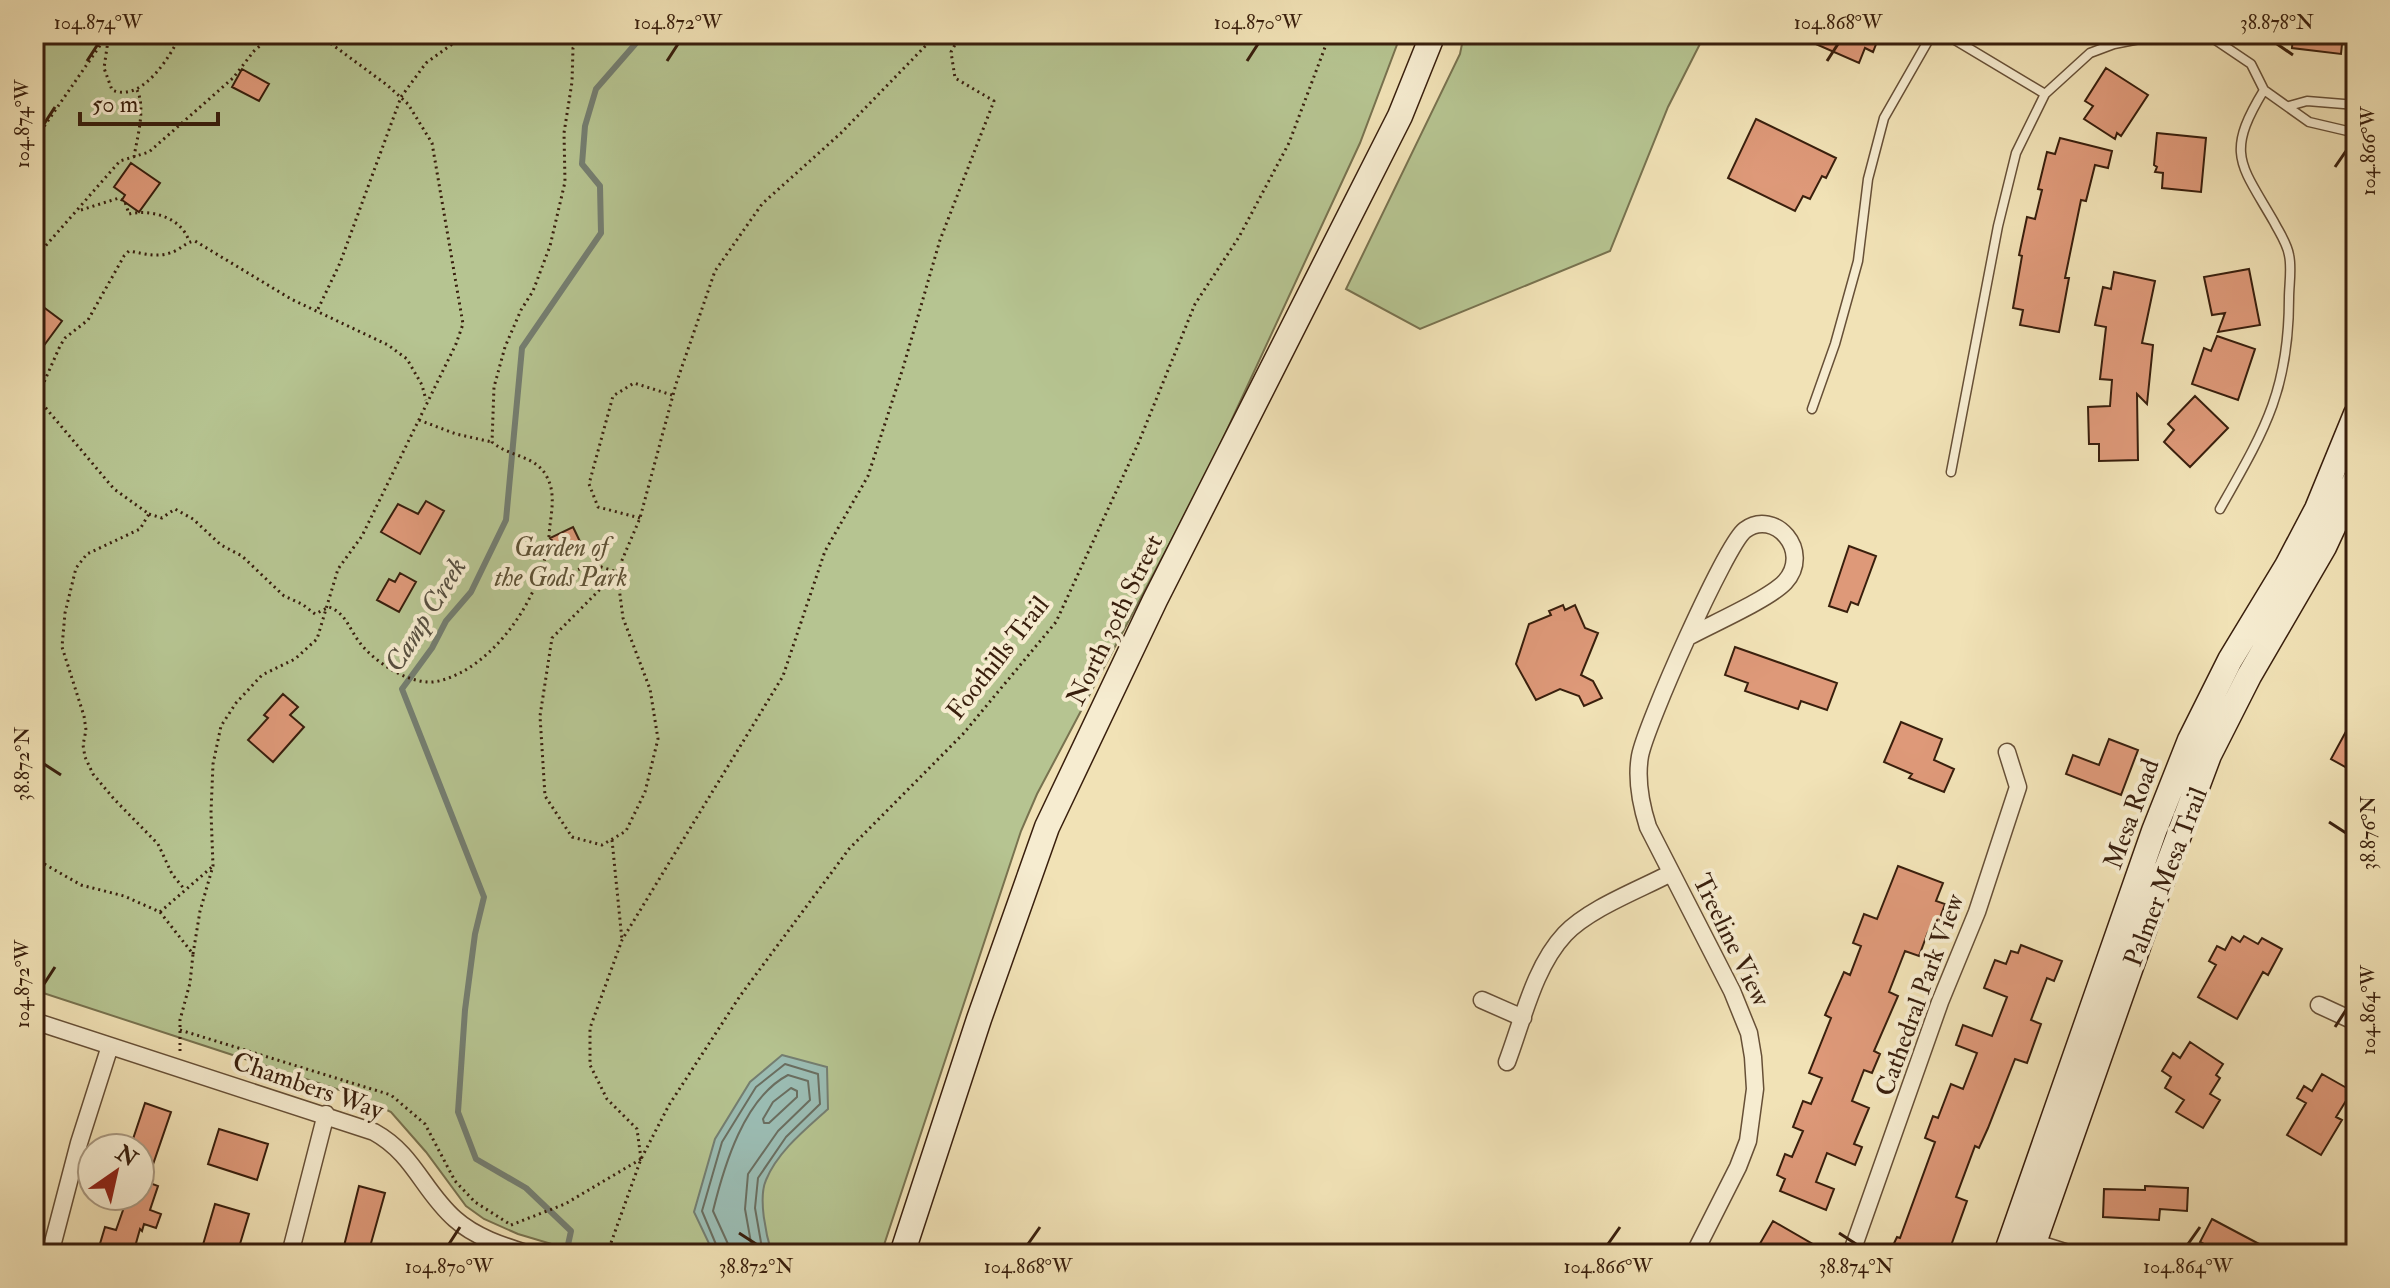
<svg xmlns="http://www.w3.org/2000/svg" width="2390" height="1288" font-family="'IM FELL Double Pica',serif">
  <rect width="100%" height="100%" fill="#f1e2b6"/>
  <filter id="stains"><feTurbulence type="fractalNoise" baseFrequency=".0025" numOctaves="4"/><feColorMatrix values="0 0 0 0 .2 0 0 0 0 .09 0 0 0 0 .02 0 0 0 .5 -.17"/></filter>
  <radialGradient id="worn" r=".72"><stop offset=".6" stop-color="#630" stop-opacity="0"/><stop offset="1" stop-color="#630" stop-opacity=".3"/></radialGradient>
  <path fill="#b6c491" stroke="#78724f" stroke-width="2" d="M34 34H1401L1360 143 1208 471 1037 794 1021 831 881 1254H585L518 1234 484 1219 466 1206 426 1152 391 1112 361 1097 34 990Z
    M1464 34H1705L1668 107 1610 251 1420 329 1346 289 1460 54Z"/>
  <path fill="#9bbdb4" stroke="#747e71" stroke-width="2" d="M782 1055 827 1067 828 1109C806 1129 778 1151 766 1180 758 1198 766 1235 772 1254H714L694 1212 715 1139 750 1082Z"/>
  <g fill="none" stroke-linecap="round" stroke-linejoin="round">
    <path stroke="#6a6e60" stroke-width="2" d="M791 1088 797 1091V1097L769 1123H764L763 1119 773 1102Z
      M720 1254 702 1211 722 1142 756 1087 785 1064 818 1074 820 1104 786 1137 758 1178 755 1208 763 1254
      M730 1254 728 1244 713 1211C724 1166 744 1098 788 1075L808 1081 810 1100 778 1131 748 1174 745 1209 753 1254"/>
    <path stroke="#747e71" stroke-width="6" d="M566 1254 571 1231 526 1188 476 1159 458 1112 465 1010 475 934 484 897 402 689 432 648 446 621 471 592 506 520 522 348 601 233 600 186 582 164 585 126 596 89 644 34"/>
  </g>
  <path fill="#de9979" stroke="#391f0d" stroke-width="2" d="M1793 34H1880L1873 52 1865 48 1859 63Z
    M2293 34H2343L2341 54 2292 48Z
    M2106 68 2148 95 2121 136 2117 133 2115 139 2084 119 2093 106 2085 101Z
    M242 69 269 84 259 101 232 87Z
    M1756 119 1836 158 1826 178 1822 176 1810 199 1803 196 1795 211 1728 178Z
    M2157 133 2206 138 2201 192 2162 188 2163 173 2155 172 2157 167 2154 165Z
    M2060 138 2112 151 2108 168 2095 165 2086 201 2081 200 2065 278H2069L2059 332 2020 325 2023 310 2013 308 2022 256 2019 255 2027 217 2035 219 2042 190 2038 189 2047 152 2055 154Z
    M131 163 160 183 139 212 122 200 125 195 114 187Z
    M2249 269 2260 325 2218 332 2225 313 2212 315 2204 277Z
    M2114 272 2155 281 2142 343 2153 345 2147 404 2137 394 2138 460 2099 461V444H2089L2088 407 2110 406 2112 380 2100 379 2106 327 2095 325 2103 287 2111 289Z
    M34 300 62 321 34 359Z
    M2217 336 2255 349 2238 400 2192 384 2204 348 2211 351Z
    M2195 396 2228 428 2190 467 2164 442 2174 430 2168 424Z
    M426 501 444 511 420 554 381 532 398 504 418 514Z
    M573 527 586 554 573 549 565 556 550 538Z
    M1849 546 1876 556 1858 605 1851 602 1847 612 1829 606Z
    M400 573 416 582 399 612 377 600 389 579 395 582Z
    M1563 605 1565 610 1575 605 1585 628 1598 633 1581 675 1593 681 1602 698 1584 706 1579 696 1560 689 1536 700 1516 664 1529 624 1551 615 1549 611Z
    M1735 647 1837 683 1827 710 1801 701 1798 709 1745 691 1748 683 1725 675Z
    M283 694 298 707 290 715 304 727 273 762 248 740 268 718 264 715Z
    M2356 713V773L2331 759Z
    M1901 722 1942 739 1934 760 1954 769 1944 792 1909 778 1912 774 1884 762Z
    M2109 739 2138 750 2121 795 2066 774 2073 755 2099 765Z
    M1898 866 1943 883 1936 901 1945 904 1934 934 1928 932 1919 956 1905 951 1889 992 1898 996 1874 1051 1880 1054 1872 1073 1864 1070 1852 1101 1869 1108 1854 1144 1862 1147 1855 1165 1827 1153 1816 1182 1834 1189 1826 1210 1780 1191 1785 1179 1777 1175 1785 1154 1792 1157 1803 1131 1793 1127 1803 1101 1811 1104 1822 1078 1809 1073 1831 1018 1825 1015 1844 972 1850 975 1861 946 1853 943 1864 914 1877 919Z
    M2244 936 2258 944 2262 938 2282 949 2268 975 2263 972 2237 1019 2198 997 2216 965 2209 961 2217 946 2225 950 2232 937 2240 942Z
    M2021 945 2062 961 2054 981 2047 978 2031 1020 2041 1024 2027 1063 2015 1059 1988 1128 1979 1148 1975 1146 1956 1197 1967 1201 1948 1254H1889L1897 1237 1900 1238 1935 1142 1925 1138 1933 1116 1938 1118 1951 1084 1963 1089 1977 1053 1956 1045 1963 1025 1992 1036 2007 997 1984 988 1995 960 2006 964 2011 951 2018 953Z
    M2190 1042 2223 1064 2216 1075 2220 1078 2210 1094 2220 1100 2203 1128 2176 1112 2184 1100 2165 1088 2171 1077 2162 1071 2173 1053 2180 1058Z
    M2322 1074 2352 1091 2336 1117 2342 1120 2321 1155 2287 1135 2306 1103 2297 1098 2304 1086 2312 1091Z
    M145 1103 171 1112 147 1182 158 1186 150 1210 161 1214 156 1228 144 1224 142 1231 140 1229 133 1254H105L106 1249 99 1247 105 1227 116 1230 128 1196H140V1148H130Z
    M219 1129 268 1144 257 1180 208 1164Z
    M359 1186 385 1193 368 1254H342Z
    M2145 1186 2188 1188 2187 1211 2160 1209 2159 1220 2103 1217 2104 1189 2145 1190Z
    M215 1204 249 1214 237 1254H221L202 1248Z
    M2212 1219 2278 1254H2223L2200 1242Z
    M1773 1221 1830 1254H1754Z"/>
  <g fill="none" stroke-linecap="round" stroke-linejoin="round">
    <defs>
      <path id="service" d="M1945 34 2045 94
        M2193 34 2211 37 2251 64 2264 90 2309 122 2356 133
        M2289 106 2307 101 2356 105
        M1812 409 1835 344 1858 261 1868 179 1884 118 1932 34
        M1951 472 1998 226 2016 153 2045 94 2090 53 2114 44 2165 34
        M2220 509C2264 431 2289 391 2289 298 2289 285 2292 268 2289 255 2287 243 2279 232 2274 222 2240 163 2225 154 2264 90
        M2040 1240 2085 1254
        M2144 1254 2178 1251V1254"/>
      <path id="minor" d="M1690 636C1712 624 1769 599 1785 582 1813 551 1774 508 1745 530 1726 544 1645 727 1640 756 1636 779 1641 805 1648 827L1732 991 1749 1033 1753 1057 1755 1089 1748 1141 1738 1167 1694 1254
        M1482 1000 1523 1018
        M2319 1005 2356 1022
        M34 1021 374 1132C414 1154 423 1191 455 1219 475 1237 503 1246 529 1254
        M1507 1062C1523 1020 1534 967 1565 934 1590 908 1639 890 1671 873
        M50 1254 79 1143 110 1046
        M290 1254 326 1114
        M1851 1254 1940 1002 1977 912 2018 787 2007 752"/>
      <path id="secondary" d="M902 1254 979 1019 1047 827 1155 600 1400 116 1433 34
        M2006 1254 2154 831 2190 740 2230 660 2287 566 2317 509 2356 414
        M2030 1254 2151 910 2209 755 2249 676 2324 547 2356 478"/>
    </defs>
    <use href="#service" stroke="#675037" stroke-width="11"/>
    <use href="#minor" stroke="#675037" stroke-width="19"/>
    <use href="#secondary" stroke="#391f0d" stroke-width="27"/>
    <path stroke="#391f0d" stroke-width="3" stroke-dasharray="2 4" stroke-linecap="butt" d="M109 34 104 68 112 90C142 103 170 57 181 34
      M34 141 108 34
      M134 157C137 138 146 108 137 90
      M81 210 119 198 125 202 129 214C151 209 181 217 189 241
      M34 259 120 161 149 152 233 78 254 51 274 34
      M318 309 340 263 401 97 426 63 466 34
      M34 394 114 489 149 514 140 529 87 554 76 568 65 613 62 647 84 716 86 730 83 745 85 757 93 774 114 799 158 844 172 874 185 890
      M40 399 41 389 60 346 65 338 88 320 124 256 129 251C147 254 160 259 177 250 184 246 187 242 195 241L291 299 388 345 407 359 422 385 426 400
      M419 420 456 434 492 442
      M149 514 162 518 175 509 193 519 221 545 242 556 284 596 302 604 315 614 329 607C346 613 349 629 360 643 375 662 403 680 427 682 439 683 452 677 462 672 504 649 538 596 547 549 549 542 549 533 550 525 552 509 555 492 547 477 536 455 509 457 492 442L494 387 505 347 521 310 533 291 550 246 565 182 564 133 572 82 573 48 581 34
      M640 518 598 507 589 484 613 396 634 383 672 395
      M538 578 555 579 592 564 617 572 552 638 540 716 545 796 572 837 602 845 626 831 645 792 658 739 650 689 623 618 617 572 640 518 676 384 715 271 762 204 841 133 937 34
      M612 840 622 940
      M34 858 81 885 124 896 160 912 193 954 190 983 180 1020V1052
      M160 912 213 866
      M193 954 200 911 213 866 211 812 213 764 221 726 236 703 262 675 295 659 317 639 338 569 362 536 456 344 463 324 432 143 408 104 387 85 326 40 297 34
      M180 1030 391 1095 425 1124 455 1181 475 1202 511 1225
      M641 1159 637 1129 607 1099 590 1065V1028L622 940 783 676 825 551 868 476 903 368 940 240 994 101 955 78 951 52 961 34
      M511 1225 565 1204 641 1159
      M607 1254 641 1159 669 1105 740 996 849 849 963 734 1056 622 1138 444 1195 304 1239 237 1289 143 1330 34"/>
    <use href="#service" stroke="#f6ecd0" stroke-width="8"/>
    <use href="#minor" stroke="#f6ecd0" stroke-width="16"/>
    <use href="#secondary" stroke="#f6ecd0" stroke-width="24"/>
  </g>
  <path fill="none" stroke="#391f0d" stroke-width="3" d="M2277 44 2293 55M87 61 98 44M667 61 678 44M1247 61 1258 44M1827 61 1838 44M44 124 55 107M2335 167 2346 151M44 764 61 775M2329 822 2346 833M44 984 55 967M2335 1027 2346 1010M739 1233 756 1244M1839 1233 1856 1244M449 1244 460 1227M1028 1244 1040 1227M1608 1244 1620 1227M2188 1244 2200 1227"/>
  <g text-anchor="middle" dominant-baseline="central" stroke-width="8" stroke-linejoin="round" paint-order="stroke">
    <g font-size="26" font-style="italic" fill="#5e5135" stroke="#f6ecd0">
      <text x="561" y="548">Garden of<tspan x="561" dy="30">the Gods Park</tspan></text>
    </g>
    <g font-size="26" fill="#391f0d" stroke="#f6ecd0">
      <text transform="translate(1115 620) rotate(-64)">North 30th Street</text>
      <text transform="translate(998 658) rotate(-52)">Foothills Trail</text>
      <text transform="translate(2132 814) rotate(-70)">Mesa Road</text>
      <text transform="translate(2166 877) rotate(-69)">Palmer Mesa Trail</text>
      <text transform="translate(1731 940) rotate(64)">Treeline View</text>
      <text transform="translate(1920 995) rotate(-70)">Cathedral Park View</text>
      <text transform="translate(308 1086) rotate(19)">Chambers Way</text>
    </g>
    <g font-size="28" font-style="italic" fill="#564e3f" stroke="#f6ecd0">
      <text transform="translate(426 615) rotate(-58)">Camp Creek</text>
    </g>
  </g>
  <rect width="2390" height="1288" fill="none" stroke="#f1e2b6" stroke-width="88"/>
  <g transform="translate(116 1172) rotate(34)"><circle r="38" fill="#f6ecd0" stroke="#aa9a82" stroke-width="2"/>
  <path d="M0-6L14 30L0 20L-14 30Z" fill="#8f2418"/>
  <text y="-12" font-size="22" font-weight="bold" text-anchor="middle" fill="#391f0d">N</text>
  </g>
  <path d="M80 112v12h138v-12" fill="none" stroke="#391f0d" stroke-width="4"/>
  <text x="92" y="112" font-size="24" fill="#391f0d" stroke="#f6ecd0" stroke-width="6" paint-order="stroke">50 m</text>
  <rect x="44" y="44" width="2302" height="1200" fill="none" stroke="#391f0d" stroke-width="3"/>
  <g font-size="20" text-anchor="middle" fill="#391f0d">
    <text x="98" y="29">104.874°W</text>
    <text x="678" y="29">104.872°W</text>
    <text x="1258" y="29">104.870°W</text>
    <text x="1838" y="29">104.868°W</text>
    <text x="2277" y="29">38.878°N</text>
    <text transform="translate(22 124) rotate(-90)" y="7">104.874°W</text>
    <text transform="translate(2368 151) rotate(-90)" y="7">104.866°W</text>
    <text transform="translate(22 764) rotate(-90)" y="7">38.872°N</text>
    <text transform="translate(2368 833) rotate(-90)" y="7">38.876°N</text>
    <text transform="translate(22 984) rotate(-90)" y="7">104.872°W</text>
    <text transform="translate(2368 1010) rotate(-90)" y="7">104.864°W</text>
    <text x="449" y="1273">104.870°W</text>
    <text x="756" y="1273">38.872°N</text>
    <text x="1028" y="1273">104.868°W</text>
    <text x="1608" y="1273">104.866°W</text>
    <text x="1856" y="1273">38.874°N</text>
    <text x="2188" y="1273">104.864°W</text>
  </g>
  <rect width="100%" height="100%" filter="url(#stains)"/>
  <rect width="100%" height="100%" fill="url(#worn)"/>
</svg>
